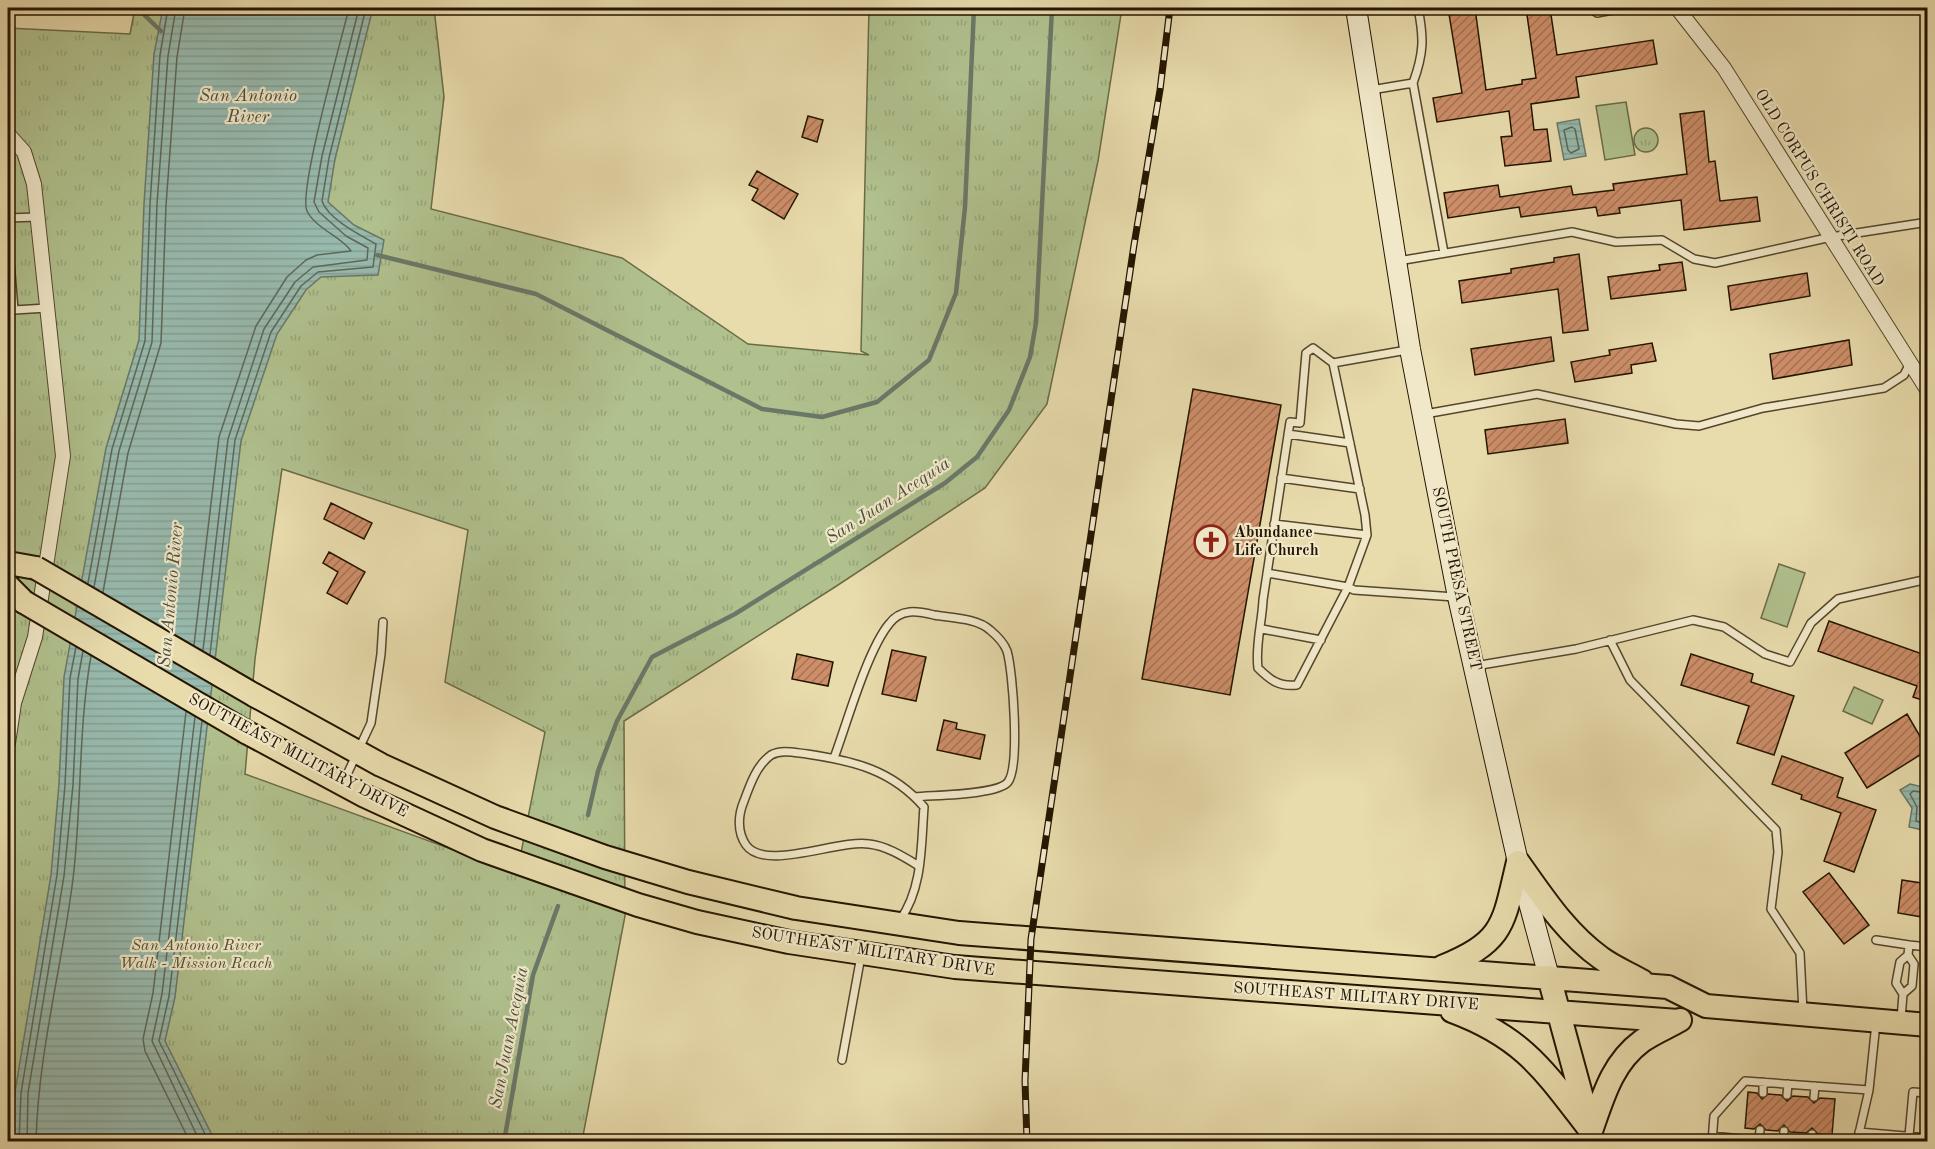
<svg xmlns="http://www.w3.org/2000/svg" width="1935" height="1149" font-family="'Old Standard TT',serif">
  <defs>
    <pattern id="grass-tufts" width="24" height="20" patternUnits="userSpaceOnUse" patternTransform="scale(1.5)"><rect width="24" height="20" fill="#b0c18e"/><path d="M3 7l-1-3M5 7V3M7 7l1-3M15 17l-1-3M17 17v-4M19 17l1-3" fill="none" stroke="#97a579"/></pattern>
    <pattern id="water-rules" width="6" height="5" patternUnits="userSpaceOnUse" patternTransform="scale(1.5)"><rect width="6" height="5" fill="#98baae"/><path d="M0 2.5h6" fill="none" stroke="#839f94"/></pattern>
    <pattern id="building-hatch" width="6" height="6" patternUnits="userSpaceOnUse" patternTransform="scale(1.5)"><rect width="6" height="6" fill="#cd8e69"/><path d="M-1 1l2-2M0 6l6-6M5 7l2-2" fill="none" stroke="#a67354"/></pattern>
  </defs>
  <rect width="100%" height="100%" fill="#e8dbac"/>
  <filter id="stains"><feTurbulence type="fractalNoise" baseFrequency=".00333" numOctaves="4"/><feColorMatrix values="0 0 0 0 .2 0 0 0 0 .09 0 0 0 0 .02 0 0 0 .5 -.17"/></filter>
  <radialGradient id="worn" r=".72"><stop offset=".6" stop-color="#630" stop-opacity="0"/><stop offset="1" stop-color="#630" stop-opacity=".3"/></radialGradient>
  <path fill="url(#grass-tufts)" stroke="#6a6b47" stroke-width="1.5" fill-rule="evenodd" d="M135 8H434L444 97 431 209 622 258 748 344 869 355 861 351 869 8H1122L1098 161 1047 404 985 488 835 587 624 721 625 916 582 1141 8 1142V28L130 34ZM282 469 468 530 445 682 545 732 517 873 245 774 255 659Z
    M1634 140a12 12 0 1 1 24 0a12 12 0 1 1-24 0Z"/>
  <path fill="#b0c18e" stroke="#6a6b47" stroke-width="1.5" d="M1626 102 1635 155 1605 160 1596 106Z
    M1779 564 1805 573 1787 627 1761 618Z
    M1854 687 1883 700 1872 724 1843 711Z"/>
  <path fill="url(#water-rules)" stroke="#6a7868" stroke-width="1.5" d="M163 8H373L335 159 328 202 354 225 384 240 378 275 321 277 306 290 277 334 241 441 175 997 165 1041 215 1141 13 1142 15 1092 51 875 59 784 64 677 106 448 139 340 144 204 154 54Z
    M1579 119 1586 156 1564 160 1557 123Z
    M1910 784 1927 788 1925 805 1927 806V831L1909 827 1912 808 1900 790Z"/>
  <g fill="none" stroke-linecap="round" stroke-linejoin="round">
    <path stroke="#5e6857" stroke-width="1.5" d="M1572 127 1575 129 1579 149 1571 153 1568 150 1564 130Z
      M88 583 112 449 145 341 150 204 160 55 168 8
      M94 587 119 451 152 342 157 204 168 56 176 8
      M103 592 128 453 161 343 166 205 177 57 185 8
      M194 645 219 437 256 326 287 277 306 260 317 255 351 251C343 238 315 228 307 211 298 191 342 38 349 8
      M203 650 228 439 264 329 295 282 313 267 367 260 368 248 346 236 319 212 314 202 322 156 359 8
      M210 654 235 440 271 332 301 286 318 272 373 267 376 244C360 235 328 219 322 201L329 158 366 8
      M186 712 153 993 143 1039 145 1051 190 1142
      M195 717 162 994 152 1041 200 1142
      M202 721 169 996 159 1041 209 1142
      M1928 793 1913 791 1910 794 1917 807 1916 821 1928 825
      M19 1142 21 1093 57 875 65 785 70 678 76 647
      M27 1142 28 1093 64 876 73 785 78 679 83 651
      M36 1142C38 1053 62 967 73 879 82 805 78 729 91 656"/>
    <path stroke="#6a7868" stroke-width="4.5" d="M137 8 161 31
      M377 255 536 294 762 409 822 417 877 402 929 360 956 293 965 207 974 8
      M588 815 598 771 617 721 652 657 735 614 945 483 977 457 1009 410 1030 357 1036 323 1052 8
      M504 1142 533 975 558 906"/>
  </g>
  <path fill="url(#building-hatch)" stroke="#241500" stroke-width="1.5" d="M1448 8H1475L1486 90 1522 84V80L1536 78 1526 8H1550L1557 55 1653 40 1657 64 1576 77 1579 97 1531 104 1534 130 1547 129 1551 161 1505 166 1501 137 1512 136 1509 111 1437 122 1433 98 1462 93Z
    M1704 111 1709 162 1715 161 1720 201 1757 197 1760 221 1684 230 1681 200 1619 208 1620 213 1598 216 1596 207 1521 217 1519 207 1448 218 1444 193 1498 185 1500 197 1571 186 1573 195 1614 190 1613 184 1687 174 1680 114Z
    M808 116 823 120 817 142 802 137Z
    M757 171 798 194 784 219 752 200 758 189 749 185Z
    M1579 254 1588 330 1563 333 1558 289 1462 303 1459 281 1511 273V269L1554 262V258Z
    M1682 262 1686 290 1611 299 1608 277 1660 270 1659 265Z
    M1807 273 1810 296 1731 310 1728 286Z
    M1551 337 1554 361 1475 375 1471 349Z
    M1849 340 1852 365 1773 379 1770 354Z
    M1652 343 1656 361 1631 365 1632 373 1575 382 1571 362 1610 355 1609 350Z
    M1193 389 1281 405 1230 695 1142 679Z
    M1565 419 1568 443 1488 454 1485 430Z
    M331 503 372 523 364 539 324 519Z
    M329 552 365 572 347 604 327 593 338 572 323 563Z
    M1829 621 1928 656V702L1913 697 1917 686 1818 651Z
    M892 650 926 657 916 701 882 694Z
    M797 654 833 662 828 686 792 679Z
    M1691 654 1753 674 1751 682 1794 696 1774 755 1737 743 1749 706 1681 685Z
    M1907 714 1928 750 1867 788 1845 753Z
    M944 720 957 723 956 729 985 735 980 759 937 750Z
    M1782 756 1843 778 1837 797 1876 810 1854 872 1824 861 1841 813 1801 799 1802 795 1772 784Z
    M1829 873 1869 925 1844 944 1803 892Z
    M1902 880 1928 884V918L1898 913Z
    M1748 1092 1757 1093 1762 1099 1768 1094 1781 1095 1787 1101 1793 1096 1808 1097 1814 1103 1820 1098 1835 1099 1832 1135 1818 1134 1812 1128 1806 1133 1790 1132 1784 1125 1778 1131 1766 1130 1760 1124 1754 1129 1745 1128Z"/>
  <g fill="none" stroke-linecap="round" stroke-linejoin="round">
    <defs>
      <path id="lane" d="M1418 8C1424 38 1424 53 1413 83L1444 253
        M1590 8 1597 13 1623 8
        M1371 90 1413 83
        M8 218 37 217
        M8 237 14 310 47 308
        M1398 261 1572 232 1616 242 1662 240 1694 259 1715 263 1831 237 1928 222
        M1407 350 1333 363 1365 515 1367 535 1348 587 1354 590 1455 597
        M1425 414 1537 394 1676 424 1699 426 1763 408 1884 388 1904 375 1910 363
        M1288 434 1350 443
        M1281 478 1360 489
        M1274 524 1367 535
        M1267 573 1348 587 1297 685C1279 687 1270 680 1258 668 1255 646 1262 623 1263 600L1290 422 1300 423 1306 353 1313 348 1333 363
        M1262 629 1321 640
        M1610 640 1630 680 1776 830 1778 852 1771 909 1800 953 1803 1012
        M1475 666 1576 649 1693 620 1724 627 1765 654 1790 662 1811 623 1838 599 1928 579
        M834 758C847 723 867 651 889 624 901 608 917 611 934 615 951 618 977 618 990 630 996 635 1004 643 1007 651 1013 671 1020 766 1008 782 998 795 934 795 915 797
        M344 781 371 723 381 654 383 622
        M900 920C923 888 921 845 924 807 892 770 854 761 807 754 796 753 782 749 771 755 756 766 750 785 744 801 738 815 737 832 746 845 765 872 839 839 869 844 887 846 904 857 919 866
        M1876 940 1909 945
        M1903 994 1912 986 1914 964 1908 955
        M1901 1019 1903 994 1896 983 1900 962 1908 955 1909 945 1928 947
        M842 1060 861 956
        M1763 1093V1082
        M1787 1095 1788 1084
        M1814 1097 1815 1086
        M1859 1132 1928 1138
        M1712 1136 1771 1142
        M1909 1136 1913 1092 1928 1093
        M1759 1140 1760 1130
        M1712 1142 1714 1116 1745 1081 1869 1090
        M1783 1142 1784 1131
        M1811 1142 1812 1134
        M1857 1142 1869 1090 1876 1023"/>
      <path id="street" d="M1677 8 1724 68 1928 391
        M8 134 24 152 34 184 63 456 35 637 14 703 8 743"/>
      <path id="secondary" d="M1356 8 1410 349 1458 597 1518 862 1549 977"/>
      <path id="primary" d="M8 563 36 568
        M8 586 24 602
        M254 695 381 765 495 817 605 857 688 882 796 908 959 933 1668 987 1706 1006 1928 1025
        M246 732 365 796 482 850 638 905 697 922 789 942 955 967 1678 1021
        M1518 862C1543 897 1566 933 1601 958 1613 967 1628 973 1642 981
        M1442 967C1505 941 1503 925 1518 862
        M1549 977 1588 1120
        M1452 1011C1525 1038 1545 1072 1591 1131
        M1591 1131C1603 1097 1612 1063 1642 1041 1653 1033 1668 1027 1680 1020"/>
    </defs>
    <use href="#lane" stroke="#55462b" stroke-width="10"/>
    <use href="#street" stroke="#55462b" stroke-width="16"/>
    <use href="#secondary" stroke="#241500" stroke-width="22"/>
    <use href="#primary" stroke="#241500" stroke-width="26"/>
    <use href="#lane" stroke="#f0e8c9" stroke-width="7"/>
    <use href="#street" stroke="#f0e8c9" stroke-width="14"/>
    <use href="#secondary" stroke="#f0e8c9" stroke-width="20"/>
    <use href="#primary" stroke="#e8dbac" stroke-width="22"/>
    <defs>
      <path id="rail" d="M1027 1142 1025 1081 1031 939 1134 245 1160 90 1170 8"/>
    </defs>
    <use href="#rail" stroke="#241500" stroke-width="7"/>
    <use href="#rail" stroke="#f0e8c9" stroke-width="4.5" stroke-dasharray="14" stroke-linecap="butt"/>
    <defs>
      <path id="primary-bridge" d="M36 568 254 695
        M24 602 246 732"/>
    </defs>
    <use href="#primary-bridge" stroke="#241500" stroke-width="26" stroke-linecap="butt"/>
    <use href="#primary-bridge" stroke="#e8dbac" stroke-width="22"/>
  </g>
  <defs>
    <symbol id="church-ring" viewBox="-11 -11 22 22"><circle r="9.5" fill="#f0e8c9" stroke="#8f2418" stroke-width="1.5"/><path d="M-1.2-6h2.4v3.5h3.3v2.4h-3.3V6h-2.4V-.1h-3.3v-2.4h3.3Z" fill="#8f2418"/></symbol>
  </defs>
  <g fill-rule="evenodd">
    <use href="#church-ring" x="1192" y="523" width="38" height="38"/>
  </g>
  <g text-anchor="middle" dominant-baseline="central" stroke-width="4.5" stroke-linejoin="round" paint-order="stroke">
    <g font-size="16" fill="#241500" stroke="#f0e8c9">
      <text transform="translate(1819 188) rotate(58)">OLD CORPUS CHRISTI ROAD</text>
      <text transform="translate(1456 579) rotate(78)">SOUTH PRESA STREET</text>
      <text transform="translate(298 756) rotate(28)">SOUTHEAST MILITARY DRIVE</text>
      <text transform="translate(873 952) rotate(9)">SOUTHEAST MILITARY DRIVE</text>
      <text transform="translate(1356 997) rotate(4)">SOUTHEAST MILITARY DRIVE</text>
    </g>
    <g font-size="16" font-weight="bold" fill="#241500" stroke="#f0e8c9" text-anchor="start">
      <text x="1234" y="533">Abundance<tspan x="1234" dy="18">Life Church</tspan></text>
    </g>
    <g font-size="16" font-style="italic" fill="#555132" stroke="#f0e8c9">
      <text x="196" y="946">San Antonio River<tspan x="196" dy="18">Walk - Mission Reach</tspan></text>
    </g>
    <g font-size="18" font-style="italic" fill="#4d4f3d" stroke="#f0e8c9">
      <text x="248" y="96">San Antonio<tspan x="248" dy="21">River</tspan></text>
      <text transform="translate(888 501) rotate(-33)">San Juan Acequia</text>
      <text transform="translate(171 595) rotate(-85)">San Antonio River</text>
      <text transform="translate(509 1038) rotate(-79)">San Juan Acequia</text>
    </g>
  </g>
  <rect width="1935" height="1149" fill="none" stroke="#e8dbac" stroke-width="30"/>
  <rect x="9" y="9" width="1917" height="1131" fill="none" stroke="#241500" stroke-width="3"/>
  <rect x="15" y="15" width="1905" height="1119" fill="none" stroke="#241500" stroke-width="1.5"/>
  <rect width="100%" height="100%" filter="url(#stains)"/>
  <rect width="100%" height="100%" fill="url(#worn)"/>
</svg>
